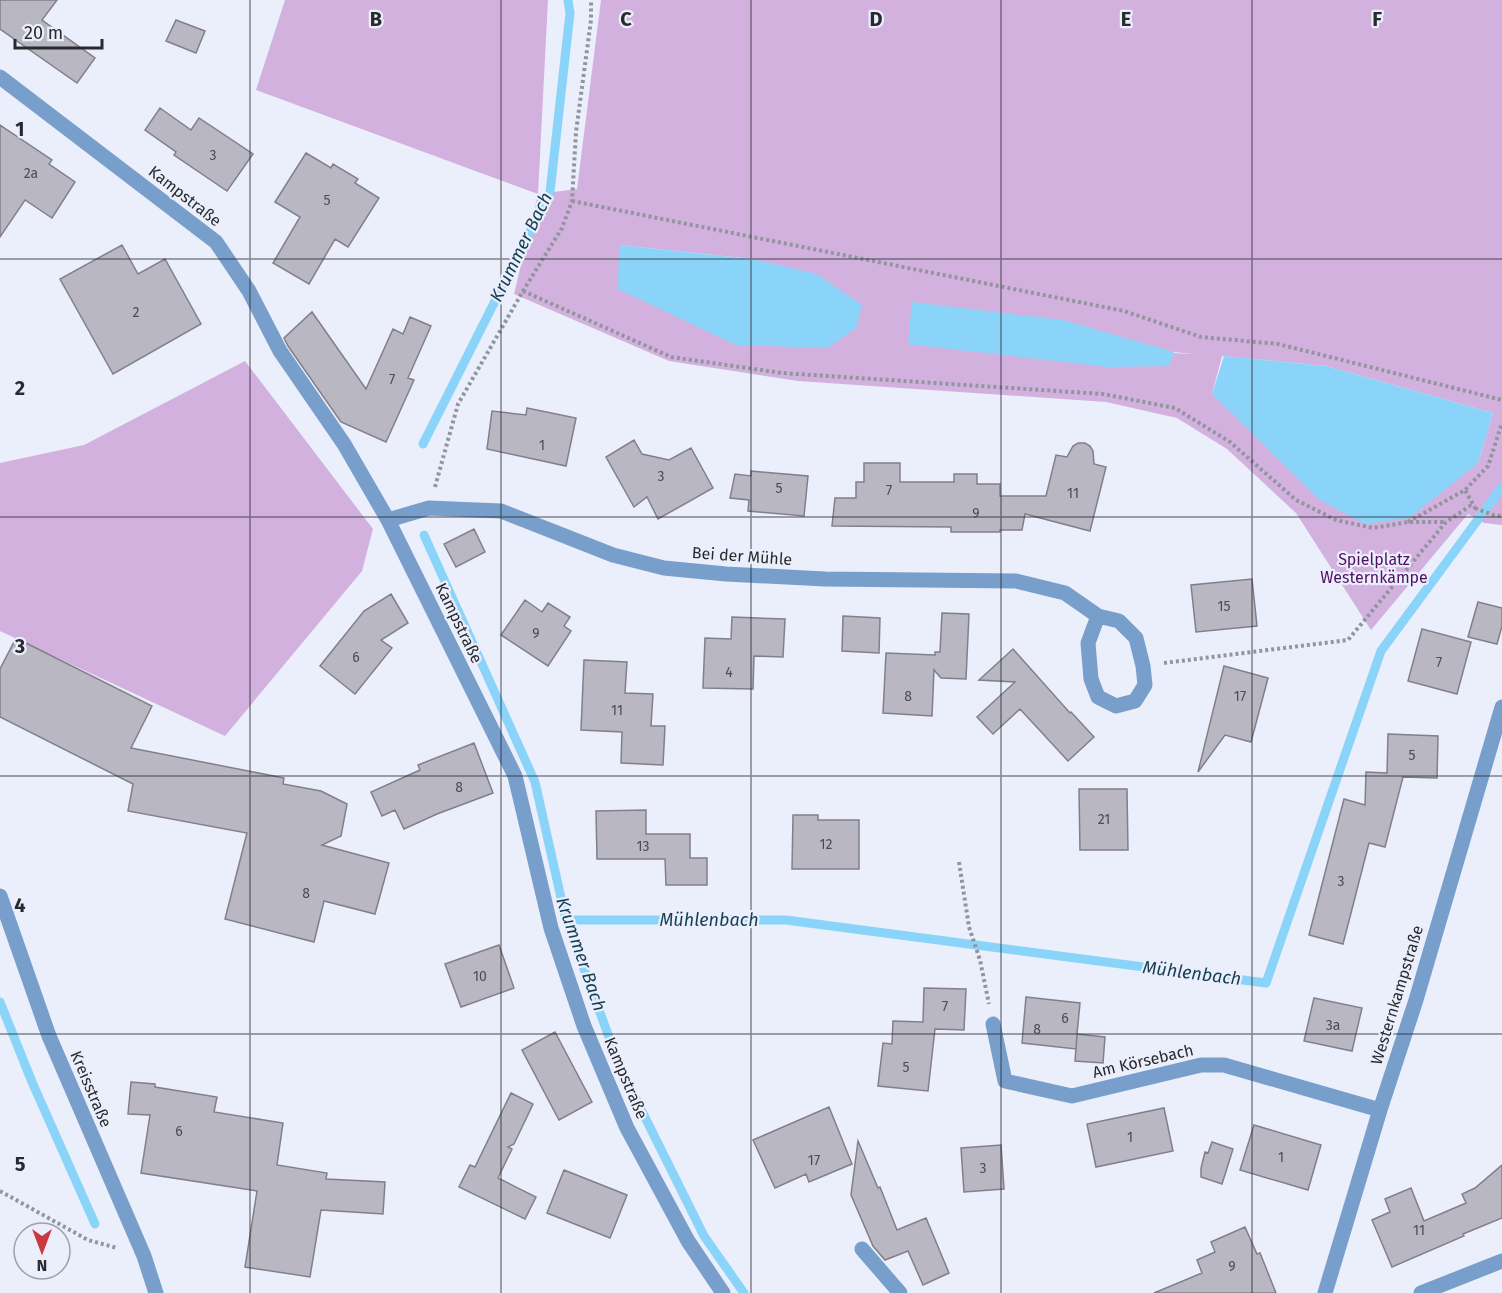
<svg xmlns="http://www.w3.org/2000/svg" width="1502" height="1293" font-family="'Fira Sans',sans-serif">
  <rect width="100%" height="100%" fill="#ebeefb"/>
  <path fill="#d3b1df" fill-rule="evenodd" d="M285 0H548L538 194 577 189 601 0H1502V525L1484 523 1468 514 1371 630 1296 513 1227 449 1177 418 1106 402 798 381 669 361 514 294 538 194 256 90ZM619 245 752 259 817 275 861 305ZM912 302 1174 352 1193 354 1173 353 1169 366ZM1222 356 1326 366 1493 413 1478 463 1212 394Z
    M245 361 373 529 362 571 225 736 0 631V463L84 445Z"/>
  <path fill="#8ad4f9" d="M619 245 752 259 817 274 862 305 856 328 827 348 736 345 618 289Z
    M912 302 1063 320 1174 352 1169 366 1107 367 908 344Z
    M1224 356 1326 366 1493 413 1478 463 1409 518 1365 524 1320 500 1212 394Z"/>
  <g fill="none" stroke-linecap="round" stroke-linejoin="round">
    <path stroke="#8ad4f9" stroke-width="9" d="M423 444 550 192 570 13 568 0
      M424 535 535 782 566 920 620 1067 704 1236 744 1293
      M566 920H786L1266 983 1381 651 1502 487
      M0 1002 32 1082 95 1224"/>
  </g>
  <path fill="#b9b7c2" stroke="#827f8a" stroke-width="1.5" d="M0 0H57L42 20 95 58 77 83 0 29Z
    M176 20 205 31 196 53 166 41Z
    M160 108 191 130 199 118 253 154 227 191 174 155 176 152 145 130Z
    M0 125 52 160 49 164 75 182 52 218 25 200 0 237Z
    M306 153 331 168 333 164 358 179 355 183 379 198 348 247 335 239 309 284 273 263 300 217 275 202Z
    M122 245 138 274 165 259 201 324 113 374 60 279Z
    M312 312 366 389 393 329 403 334 410 317 431 326 408 378 414 380 386 442 341 422 288 346 284 338Z
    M527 408 576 418 566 466 487 449 492 411 526 415Z
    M634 440 642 454 669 460 691 448 713 488 658 519 647 497 634 507 606 457Z
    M1078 443H1085L1090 446 1093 451 1094 464 1106 467 1090 531 1025 514 1022 530H1000V532H951V527L832 526 835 498H856V482H864V463H900V482H954V474H977V484H1000V496H1046L1056 455 1067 457 1073 446Z
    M751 471 808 476 804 516 748 511 749 500 730 498 735 474 751 476Z
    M474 529 485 552 456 567 444 544Z
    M1252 579 1257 626 1196 632 1191 585Z
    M391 594 408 623 381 640 392 648 355 694 320 666 364 611Z
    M525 600 542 612 548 603 570 617 564 626 571 631 548 666 501 635Z
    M1478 602 1502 608V626L1497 644 1468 637Z
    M942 613 969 614 966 679 941 678 934 670 932 716 883 713 886 653 935 655V652H940Z
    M843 616 880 618 879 653 842 651Z
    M732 617 785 619 783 657 754 656 753 689 703 688 705 638 731 639Z
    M1422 629 1471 642 1457 694 1408 681Z
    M16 638 152 706 131 748 284 778 283 784 321 791 347 804 341 836 322 845 389 863 375 914 324 901 314 942 225 919 247 833 128 811 133 784 0 717V669Z
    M1013 649 1070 713 1071 712 1094 737 1068 761 1020 709 993 734 977 717 1015 682 979 680Z
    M584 660 627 662 625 693 653 694 651 726H665L663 765 621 763 622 732 581 730Z
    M1224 666 1268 678 1251 742 1225 735 1198 772Z
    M1388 734 1438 736 1437 778 1403 777 1385 847 1369 843 1343 944 1309 935 1344 799 1365 805 1366 772 1387 773Z
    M474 743 493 793 437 814 404 829 395 810 382 816 371 792 420 770 418 765Z
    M1079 789H1127L1128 850H1080Z
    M646 810V834H690V858H707V885H666L665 859H597L596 811Z
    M793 815H818V820H859V869H792Z
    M499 945 514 988 461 1007 445 964Z
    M924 988 966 989 964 1030 935 1029 928 1091 878 1086 883 1043 892 1044 893 1021 923 1022Z
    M1026 997 1080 1003 1077 1034 1105 1037 1103 1063 1075 1061 1077 1035 1076 1049 1022 1043Z
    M1314 998 1362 1008 1352 1051 1304 1041Z
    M555 1032 592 1102 559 1120 522 1050Z
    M131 1082 155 1084V1087L217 1097 214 1112 283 1123 277 1165 327 1173 326 1179 385 1182 383 1214 321 1210 310 1277 245 1267 257 1191 141 1173 150 1115 128 1114Z
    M511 1093 533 1104 514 1144 508 1147 512 1149 498 1178 536 1197 525 1219 459 1187 470 1165 475 1167Z
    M829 1107 852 1164 809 1182 806 1174 775 1188 753 1140Z
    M1164 1108 1173 1151 1096 1167 1087 1124Z
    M1254 1125 1321 1145 1308 1190 1240 1170Z
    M858 1141 878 1188 880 1187 897 1230 926 1218 949 1273 923 1285 908 1251 885 1260 873 1246 851 1195Z
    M1212 1142 1233 1149 1222 1184 1201 1177V1168L1205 1152 1208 1153Z
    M1001 1145 1004 1189 964 1192 961 1148Z
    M1502 1165V1218L1463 1234 1464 1236 1392 1267 1372 1220 1390 1212 1385 1199 1411 1188 1424 1221 1466 1203 1462 1194 1475 1188Z
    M564 1170 627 1195 610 1238 547 1213Z
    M1245 1227 1257 1254 1260 1253 1276 1293H1154L1202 1273 1197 1260 1215 1252 1211 1242Z"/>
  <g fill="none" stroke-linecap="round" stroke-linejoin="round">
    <path stroke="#92959e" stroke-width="4" stroke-dasharray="3 3" stroke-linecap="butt" d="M572 201 1124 311 1201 337 1278 344 1502 400
      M523 291 671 357 782 373 1103 394 1175 408 1230 442 1296 500 1336 520 1373 528 1408 522H1446
      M435 487 458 404 523 291 562 228 572 201 576 132 591 20V0
      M1475 508 1493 515 1502 516
      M1408 522 1465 490 1488 466 1502 423
      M1164 663 1348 640 1446 522 1470 506 1475 508 1465 490
      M959 862 969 927 980 960 989 1004
      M0 1191 88 1240 117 1248"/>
    <path stroke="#789fcb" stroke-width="15" d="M0 77 216 242 249 291 280 351 344 444 388 520 515 776 551 928 584 1026 627 1128 688 1241 723 1293
      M388 520 429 508 501 511 613 555 664 568 726 574 825 579 1016 581 1065 593 1098 616 1088 643 1091 679 1098 697 1116 706 1135 701 1145 685 1143 666 1136 638 1119 621 1098 616
      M0 896 49 1036 144 1256 156 1293
      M993 1024 1005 1081 1072 1096 1201 1065H1224L1380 1110
      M862 1249 900 1293
      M1325 1293 1380 1110 1416 1000 1502 707
      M1421 1293 1502 1261"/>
  </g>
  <path fill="none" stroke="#282a2e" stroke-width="1.5" stroke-opacity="0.55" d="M250 0V1293M501 0V1293M751 0V1293M1001 0V1293M1252 0V1293M0 259H1502M0 517H1502M0 776H1502M0 1034H1502"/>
  <g text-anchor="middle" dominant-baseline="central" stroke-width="4.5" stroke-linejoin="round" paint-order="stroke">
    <g font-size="14" fill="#4c4d53">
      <text x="213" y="155">3</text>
      <text x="31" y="173">2a</text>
      <text x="327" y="200">5</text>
      <text x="136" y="312">2</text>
      <text x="392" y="379">7</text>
      <text x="542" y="445">1</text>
      <text x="661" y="476">3</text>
      <text x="779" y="488">5</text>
      <text x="889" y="490">7</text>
      <text x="1073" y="493">11</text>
      <text x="976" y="513">9</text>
      <text x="1224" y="606">15</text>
      <text x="536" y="633">9</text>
      <text x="356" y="657">6</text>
      <text x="1439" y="662">7</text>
      <text x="729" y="672">4</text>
      <text x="908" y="696">8</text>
      <text x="1240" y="696">17</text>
      <text x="617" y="710">11</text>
      <text x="1412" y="755">5</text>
      <text x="459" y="787">8</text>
      <text x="1104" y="819">21</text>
      <text x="826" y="844">12</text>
      <text x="643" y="846">13</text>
      <text x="1341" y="881">3</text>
      <text x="306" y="893">8</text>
      <text x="480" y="976">10</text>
      <text x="945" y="1006">7</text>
      <text x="1065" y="1018">6</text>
      <text x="1333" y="1025">3a</text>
      <text x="1037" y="1029">8</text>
      <text x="906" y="1067">5</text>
      <text x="179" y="1131">6</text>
      <text x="1130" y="1137">1</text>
      <text x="1281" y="1157">1</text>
      <text x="814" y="1160">17</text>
      <text x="983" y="1168">3</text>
      <text x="1419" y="1230">11</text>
      <text x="1232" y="1266">9</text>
    </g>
    <g font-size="16" fill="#282a2e" stroke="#ebeefb">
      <text transform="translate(185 196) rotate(38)">Kampstraße</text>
      <text transform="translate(742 556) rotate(4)">Bei der Mühle</text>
      <text transform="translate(459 623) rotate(64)">Kampstraße</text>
      <text transform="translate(1397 995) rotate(-73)">Westernkampstraße</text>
      <text transform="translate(1143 1061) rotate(-13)">Am Körsebach</text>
      <text transform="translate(626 1078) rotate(67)">Kampstraße</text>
      <text transform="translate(91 1089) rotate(67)">Kreisstraße</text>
    </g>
    <g font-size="16" fill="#510f63" stroke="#ebeefb">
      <text x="1374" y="559">Spielplatz<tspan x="1374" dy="18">Westernkämpe</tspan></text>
    </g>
    <g font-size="18" font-style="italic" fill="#143f52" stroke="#ebeefb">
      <text transform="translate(521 247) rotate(-64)">Krummer Bach</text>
      <text x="709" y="920">Mühlenbach</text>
      <text transform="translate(581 954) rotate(71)">Krummer Bach</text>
      <text transform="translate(1192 973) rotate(7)">Mühlenbach</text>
    </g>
  </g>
  <g font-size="20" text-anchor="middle" font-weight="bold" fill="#282a2e" stroke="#ebeefb" stroke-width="4.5" stroke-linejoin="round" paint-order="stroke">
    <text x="376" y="26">B</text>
    <text x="626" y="26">C</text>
    <text x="876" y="26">D</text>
    <text x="1126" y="26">E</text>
    <text x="1377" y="26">F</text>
    <text x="20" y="136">1</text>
    <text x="20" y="395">2</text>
    <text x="20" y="653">3</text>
    <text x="20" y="912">4</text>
    <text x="20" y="1171">5</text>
  </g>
  <g transform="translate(42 1251) rotate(180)"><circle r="28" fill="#ebeefb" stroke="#9da0a9" stroke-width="1.5"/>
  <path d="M0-4.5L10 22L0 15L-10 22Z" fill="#c93a40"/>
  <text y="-9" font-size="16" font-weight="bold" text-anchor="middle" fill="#282a2e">N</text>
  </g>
  <path d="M15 39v9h87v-9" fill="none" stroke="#282a2e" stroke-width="3"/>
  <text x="24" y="39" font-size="18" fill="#282a2e" stroke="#ebeefb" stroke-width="4.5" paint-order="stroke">20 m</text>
</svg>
